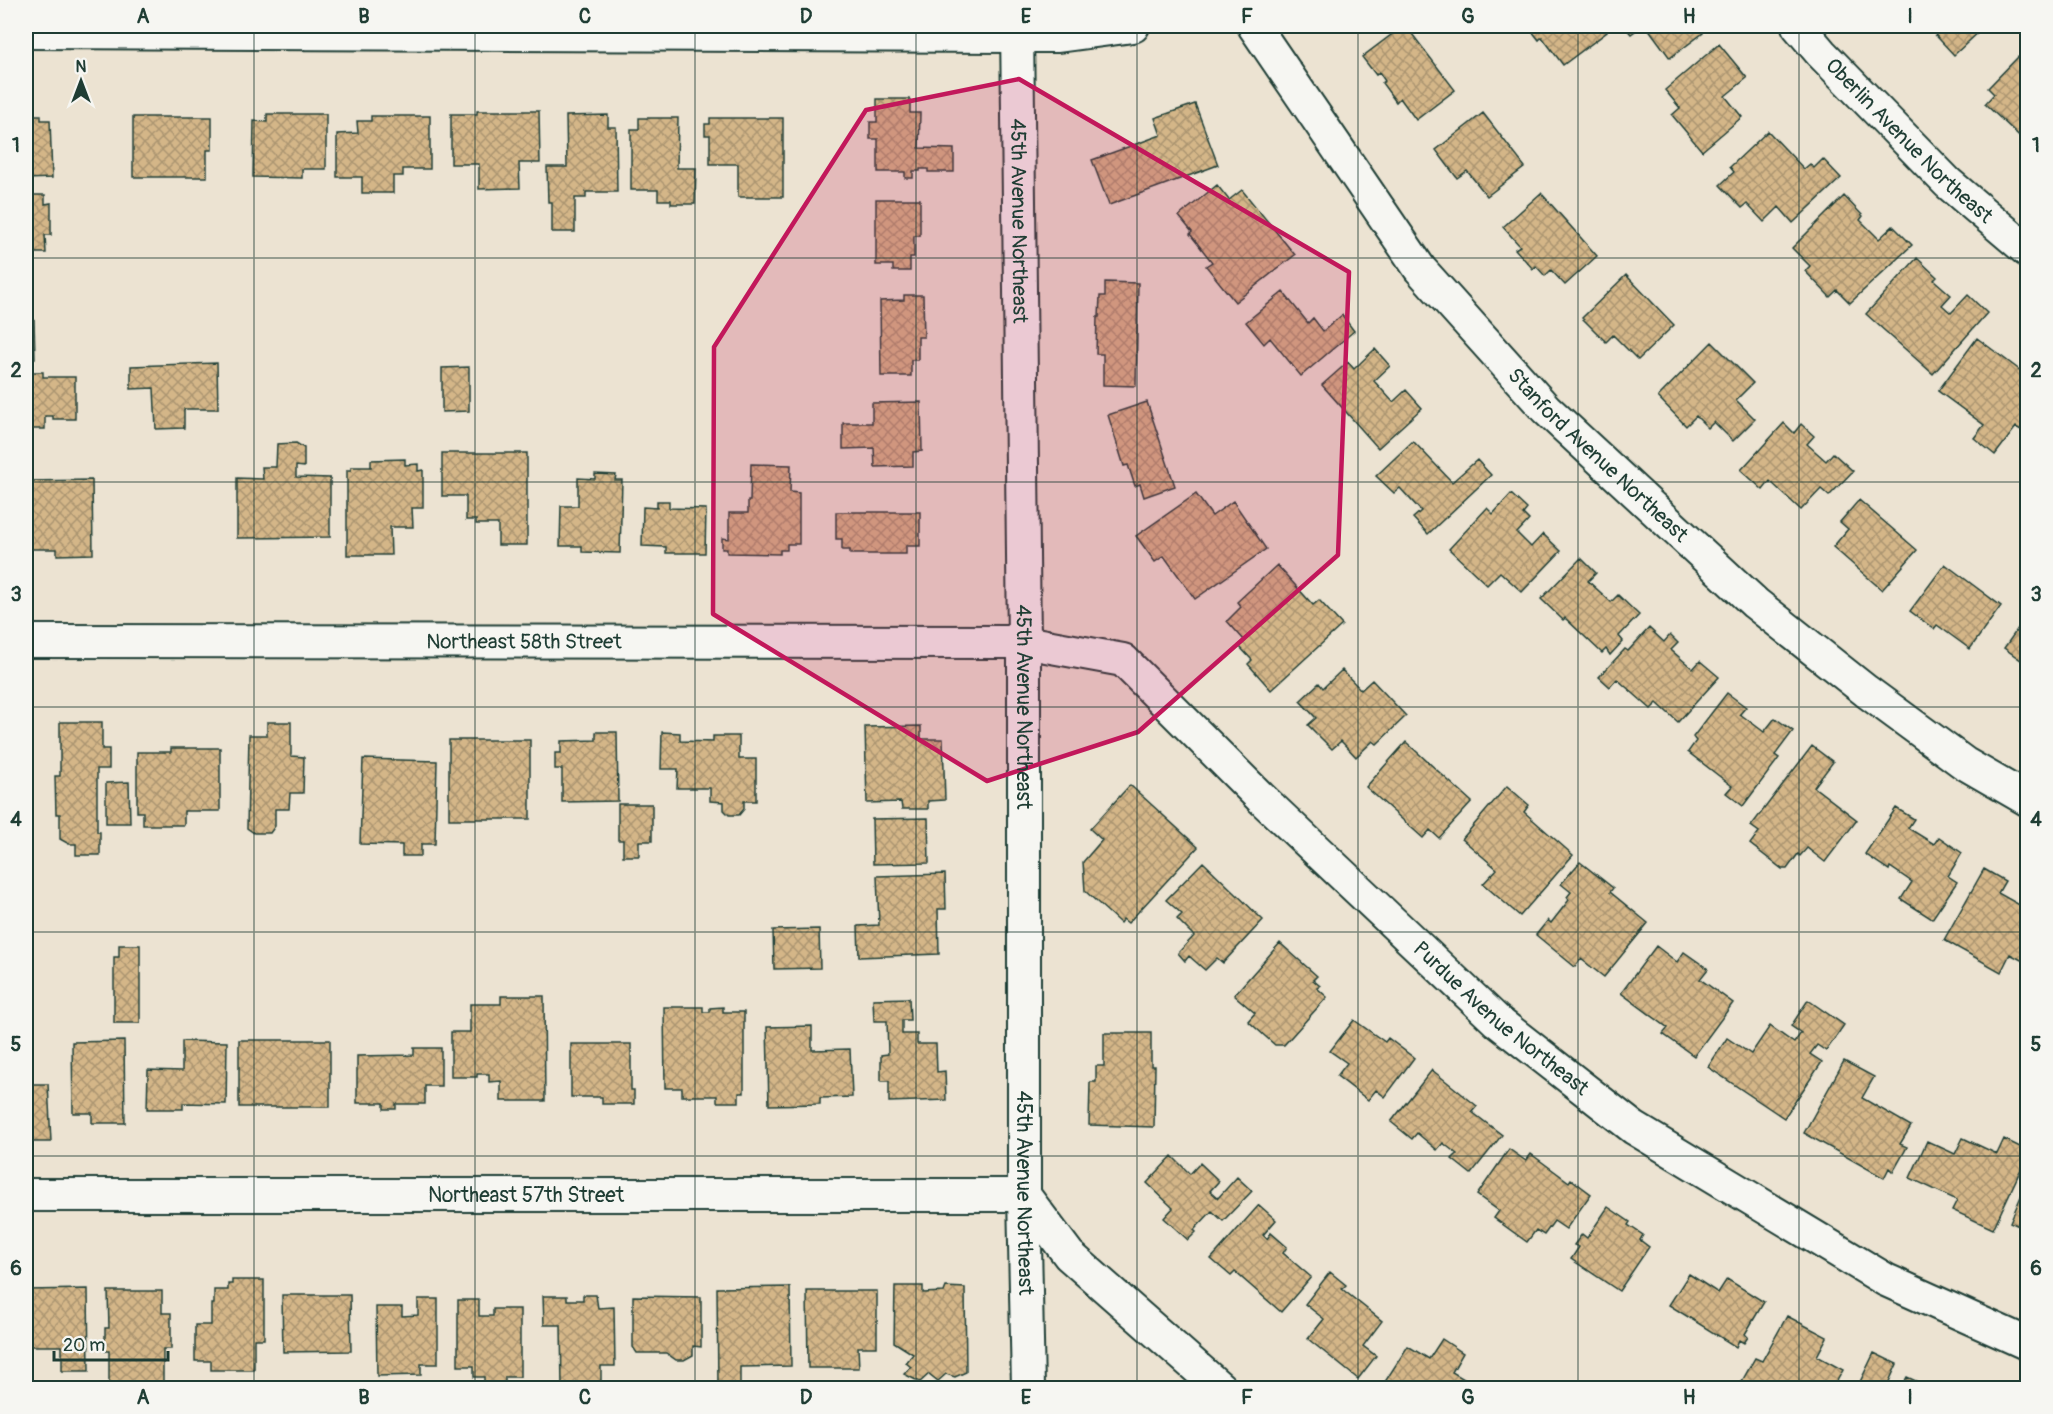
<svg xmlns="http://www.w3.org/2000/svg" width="2053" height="1414" font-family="Pangolin,sans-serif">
  <defs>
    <pattern id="building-cross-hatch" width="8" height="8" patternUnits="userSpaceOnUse" patternTransform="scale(1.5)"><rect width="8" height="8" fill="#d4b688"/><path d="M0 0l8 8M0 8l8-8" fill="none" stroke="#ab9570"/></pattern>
  </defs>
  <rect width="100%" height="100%" fill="#ece3d2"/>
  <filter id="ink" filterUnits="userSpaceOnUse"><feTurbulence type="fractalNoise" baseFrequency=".0167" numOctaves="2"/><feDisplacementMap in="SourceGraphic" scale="12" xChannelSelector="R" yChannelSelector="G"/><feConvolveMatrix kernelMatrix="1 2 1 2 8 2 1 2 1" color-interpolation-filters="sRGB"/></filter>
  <g filter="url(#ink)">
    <path fill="url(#building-cross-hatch)" stroke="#1f3d34" stroke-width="1.5" d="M1403 26H1406L1455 90 1416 120 1400 98 1396 102 1382 83 1385 81 1379 72 1376 75 1362 57Z
      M1528 26H1602L1607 32 1563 65 1542 37 1539 40Z
      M1624 26H1642L1631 34Z
      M1652 26H1698L1703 33 1670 58 1648 28Z
      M1927 26H1978L1982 29 1954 55Z
      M2015 26H2028V38Z
      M1719 44 1747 78 1725 96 1742 117 1702 151 1672 115 1680 108 1665 90Z
      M2018 57 2028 66V144L1985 104 1994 94 1988 88Z
      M26 97H29L30 115H41V120H50L52 178 26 179Z
      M877 99H910V113H920L919 148 954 149V172H928V169H920V171H913V178H905V172H878V139H870V122H877Z
      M1195 104 1218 165 1109 205 1092 160 1161 135 1155 118Z
      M477 111H539L540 163H519L520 188 479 189V164H451V114H477Z
      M1483 113 1525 167 1487 196 1467 171 1457 178 1436 150Z
      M267 114H326V169H302V178L253 177 254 121 267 122Z
      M608 115V127H616L617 192H586V198H575V232H552V202H548L547 167H567L566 116Z
      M371 116H430V169H403V176H393V193H362V177H337V134L358 133 357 121H371Z
      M133 117H212V150H207V177H133Z
      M639 118H678L677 168H696L695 204H671V200H658V190H631V129H639Z
      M710 118H783V197H738V164H710V135H705V124H710Z
      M1768 131 1804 169 1810 164 1814 168 1823 159 1841 178 1793 223 1779 207 1764 222 1747 204 1742 208 1720 185 1734 172 1730 167Z
      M1217 185 1229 200 1242 190 1295 255 1235 302 1206 266 1212 262 1190 234 1192 232 1179 216Z
      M1541 193 1597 256 1565 285 1551 270 1545 276 1536 266 1533 269 1515 249 1520 246 1503 227Z
      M26 195H45V204L51 203V235H45L46 253H26Z
      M1844 196 1863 216 1860 220 1879 239 1893 226 1912 245 1850 303 1837 290 1830 297 1805 271 1810 266 1792 248Z
      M876 199H920V236H914V257H910V271H893V265H876Z
      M1917 258 1937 277 1934 280 1951 295 1942 305 1951 313 1968 295 1987 313 1933 374 1866 314Z
      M1626 275 1674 325 1638 360 1613 335 1606 342 1582 318Z
      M1105 282 1138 283 1136 386 1103 385V354H1096L1097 317H1099L1100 296H1105Z
      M1283 292 1308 323 1313 318 1323 331 1342 315 1354 331 1301 376 1270 338 1264 344 1246 322Z
      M904 295H923L924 337H918V360H911V376H881L880 301 904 300Z
      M26 320H34L35 359H26Z
      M1977 338 2021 371 2028 362V421L2021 430 2016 427 1995 455 1974 438 1984 425 1938 391Z
      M1712 342 1753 383 1736 400 1755 419 1733 441 1714 422 1708 428 1696 416 1686 426 1658 397Z
      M1375 349 1390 366 1374 381 1393 402 1406 390 1422 408 1378 448 1322 385 1348 362 1354 369Z
      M217 363 218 409H184V428L156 429 154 388 131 389V366Z
      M469 367V411L442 412V368Z
      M26 372H43V377H75V419H53V416H45V429H26Z
      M921 402 922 451 913 452V466L875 467 874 448 843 449V423H872V403Z
      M1147 402 1175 486 1144 497 1140 484 1135 486 1128 465 1124 466 1108 415Z
      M1784 423 1794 433 1801 424 1814 436 1807 444 1826 461 1833 453 1853 471 1829 496 1821 489 1801 510 1770 481 1763 490 1741 470Z
      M1413 441 1452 482 1477 460 1491 475 1428 534 1413 518 1421 511 1400 488 1394 493 1376 476Z
      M296 443 304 448V467L296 466V477L330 478V537L237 538V478L263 479 262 467H276L277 444Z
      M442 453H527V545H498V524H476V520H466V496H442Z
      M405 459V465L418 464V471L423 470V508H412L413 527H390L391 555H347V470H351V467H371V460Z
      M751 464 791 465 790 492 799 493V544H787V550H780V554L727 553V549H722V538L729 539V513H748V501H750Z
      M595 474 616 475 615 480H622L620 553 582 552V546H560L561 506H578V478L595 479Z
      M92 480 93 554 57 555V549H26V481Z
      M1196 494 1212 516 1233 501 1266 549 1195 599 1164 556 1155 562 1136 536Z
      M1511 494 1527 509 1523 514 1529 520 1517 533 1531 547 1543 534 1561 551 1522 592 1500 572 1487 585 1449 549 1487 508 1493 514Z
      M1859 500 1917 550 1882 590 1833 547 1848 529 1840 522Z
      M657 501H669V508L706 509 705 553H666V547L642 546 643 507 657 508Z
      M836 512H920V546H906V554H850V550H842V539H836Z
      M1581 558 1596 573 1588 581 1611 602 1618 595 1639 615 1619 636 1623 641 1610 655 1606 649 1602 653 1565 618 1563 620 1541 599Z
      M1945 564 2001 606 1970 649 1937 625 1934 629 1910 611Z
      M1277 565 1313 605 1319 600 1342 625 1271 690 1248 664 1252 660 1239 646 1245 641 1227 621 1241 607 1237 602Z
      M2028 614V665L2004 648Z
      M1649 628 1664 642 1670 635 1678 643 1671 650 1693 669 1700 661 1719 677 1678 722 1657 703 1651 709 1617 679 1610 687 1599 677 1625 649 1628 651Z
      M1342 670 1361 690 1372 680 1406 716 1377 744 1373 741 1356 757 1341 741 1332 749 1308 725 1316 718 1300 701 1319 683 1323 688Z
      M1727 693 1746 707 1740 714 1764 732 1775 718 1793 731 1775 755 1779 758 1743 806 1726 793 1732 786 1688 752 1696 741 1693 737Z
      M26 709H27L28 765H26Z
      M60 722H102V749H109V769H97V832H100V855H76V844H69L60 839V814H56L55 776H60Z
      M267 722H291V756L304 757 303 793H290L289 809H275V826L270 833H254L247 828 249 735H267Z
      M921 726V739H943L945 800 928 801V809H902L901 802 867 803 865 727Z
      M596 732H617L618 801 562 802V769H555V753H561V741L596 740Z
      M662 732 680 733V741L713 742V736H739V759H756V801H744V809L739 815H729L724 810V802L710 801V788H677L678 769H661Z
      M449 740H530V819H449Z
      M1406 742 1472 802 1439 838 1430 830 1423 838 1366 787Z
      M1812 746 1833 762 1814 787 1857 820 1825 862 1807 848 1800 856 1798 854 1787 869H1782L1750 844 1759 832 1751 826Z
      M171 748H220V811H184V825H143V812H137V752H171Z
      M363 759 437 761 435 844H421V856H402V845L360 844Z
      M26 778 28 827H26Z
      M129 782 130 823H106V783Z
      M1130 785 1198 847 1128 923 1123 919 1120 923 1085 891 1083 862 1102 840 1090 829Z
      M1507 786 1529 805 1524 812 1573 855 1520 916 1483 884 1497 869 1462 839Z
      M618 804H652V841H639V856H623V840H618Z
      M1896 808 1914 819 1908 828 1934 844 1939 837 1962 853 1948 876 1957 882 1932 919 1901 899 1912 882 1890 867 1889 870 1865 854Z
      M928 818 929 863 873 864 872 819Z
      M1203 862 1263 920 1223 963 1217 958 1205 970 1189 956 1185 961 1178 953 1194 936 1177 919 1182 914 1166 900Z
      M1580 862 1613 888 1610 892 1648 923 1604 977 1581 959 1575 967 1536 935 1548 920 1551 923 1569 900 1567 897 1571 892 1561 884Z
      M1984 869 2005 881 1998 893 2023 907 2028 899V957L2025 962 2010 954 2001 972 1944 940Z
      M945 874 946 909H938L939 954 859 957 858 926 879 925 877 876Z
      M819 929 820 968 774 969 773 930Z
      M1280 943 1317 976 1313 980 1320 986 1317 988 1327 997 1284 1045H1275L1248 1021 1255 1013 1234 995Z
      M119 945H140V1023H114V957H119Z
      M1656 946 1677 962 1684 952 1708 969 1700 979 1733 1003 1694 1056 1663 1034 1668 1028 1621 993Z
      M501 996H544L545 1101H501V1081L489 1082V1074H477V1077H451V1032H470V1004H501Z
      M909 998 910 1020H902V1034H917V1044H936L937 1072 945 1071 946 1100 889 1102V1081H881V1055L888 1054 887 1021H874L873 999Z
      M1808 1000 1844 1025 1826 1051 1817 1045 1810 1054 1822 1062 1784 1118 1708 1067 1727 1038 1751 1054 1770 1026 1794 1043 1801 1033 1791 1026Z
      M664 1007H703V1012H710V1008L723 1007V1012H744V1093H739V1102H717V1096H682V1088H665Z
      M1354 1020 1385 1042 1388 1038 1414 1058 1385 1097 1376 1090 1368 1100 1337 1076 1347 1063 1330 1051Z
      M812 1026V1050L850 1049 852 1097 820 1098V1104L769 1105 767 1027Z
      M1104 1033H1151V1066H1155L1154 1127 1089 1125 1090 1082H1096V1066H1104Z
      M239 1040H330V1107H239Z
      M124 1041 125 1123H92V1113H73L72 1042Z
      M182 1041 227 1042 226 1104 183 1103V1109H147L148 1070 182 1071Z
      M571 1044H631V1090H634V1104H602V1097H571Z
      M414 1048H441V1086H425V1104H396V1109H384V1103H357V1056L414 1055Z
      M1844 1061 1874 1077 1862 1098 1911 1126 1900 1144 1907 1147 1893 1172 1889 1168 1884 1178 1804 1133Z
      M1432 1070 1477 1106 1472 1112 1502 1135 1471 1174 1452 1159 1457 1154 1443 1143 1437 1150 1417 1133 1412 1139 1391 1122Z
      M26 1079V1084H48L51 1142H26Z
      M1963 1138 1997 1154 2004 1139 2028 1151V1154L1993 1229 1952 1210 1957 1200 1910 1178 1927 1141 1955 1154Z
      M1509 1149 1526 1161 1531 1154 1569 1182 1571 1179 1591 1194 1566 1229 1554 1221 1544 1235 1536 1230 1527 1242 1494 1218 1499 1211 1477 1195Z
      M1172 1156 1190 1174 1200 1163 1219 1181 1210 1191 1218 1198 1237 1177 1252 1191 1223 1221 1212 1211 1194 1230 1196 1232 1188 1240 1164 1218 1173 1208 1147 1183Z
      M2028 1180V1230L2010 1222Z
      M1259 1205 1276 1220 1263 1235 1267 1239 1271 1233 1287 1247 1283 1253 1311 1277 1281 1312 1235 1272 1231 1276 1211 1259Z
      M1608 1207 1630 1222 1628 1225 1643 1235 1640 1240 1649 1247 1619 1291 1571 1259 1579 1247 1574 1245 1582 1234 1587 1238Z
      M1330 1272 1346 1285 1342 1289 1382 1321 1363 1346 1376 1356 1358 1379 1308 1339 1324 1319 1305 1304Z
      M1689 1274 1718 1293 1727 1279 1764 1302 1745 1334 1748 1337 1744 1343 1739 1340 1736 1347 1669 1305Z
      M232 1280H264V1339H254V1370H211V1361H195V1325H211V1304H214V1290H228V1284H232Z
      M895 1286H923V1293L944 1292 946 1287 965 1288 966 1372 955 1377 946 1374 938 1381 929 1374 920 1382 904 1374 911 1367 906 1363 913 1354 894 1342Z
      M790 1287 791 1366 740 1367V1386L718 1387 717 1288Z
      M88 1289 89 1371H62V1346H26V1290Z
      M108 1291H162V1313H171V1349H163V1385L125 1386V1388H109V1351H105V1328H109Z
      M807 1291H877V1347H858L859 1368H808Z
      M282 1295H350L351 1351 283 1352Z
      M583 1295H596L598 1308 614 1307 615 1366H601V1387L562 1388 561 1325H544L543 1296H567V1300H583Z
      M633 1296 701 1297V1347L693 1346V1355L684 1360H676L666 1353H637L633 1347Z
      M418 1299H438V1364H421V1375L377 1376 376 1307H402V1316L418 1315Z
      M458 1300H479V1316H493V1309H520V1377H505V1388H484V1377H474V1366H458Z
      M1787 1316 1827 1337 1817 1356 1843 1370 1833 1388H1751L1741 1383 1755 1358 1762 1361Z
      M1442 1339 1463 1353 1452 1372 1469 1382 1465 1388H1381L1408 1346 1429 1359Z
      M1874 1353 1897 1364 1887 1386 1893 1388H1857Z
      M1907 1377 1931 1388H1901Z"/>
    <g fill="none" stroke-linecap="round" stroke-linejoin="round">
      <defs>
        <g id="minor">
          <path id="s1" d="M1017 26 1024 642V1195L1028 1388"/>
          <path id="s2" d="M1254 26 1420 269 1546 409 1755 603 1866 691 1964 763 2028 800"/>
          <path id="s3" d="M1798 26 1821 53 1948 183 2028 251"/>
          <path d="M26 32 1016 36H1058L1133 26"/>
          <path id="s4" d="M26 641 1024 642 1123 660 1260 797 1497 1021 1634 1128 1886 1280 2028 1344"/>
          <path id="s5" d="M26 1195H1024L1069 1255 1220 1388"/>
        </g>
      </defs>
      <use href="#minor" stroke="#1f3d34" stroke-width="36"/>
      <use href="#minor" stroke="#f6f6f2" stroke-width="32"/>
    </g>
  </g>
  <path fill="#c2185b" fill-opacity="0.2" stroke="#c2185b" stroke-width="4.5" stroke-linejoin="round" d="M1019 79 1349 272 1338 555 1138 732 987 781 713 614 714 347 866 110Z"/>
  <path fill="none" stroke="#1f3d34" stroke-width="1.5" stroke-opacity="0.55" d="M254 26V1388M475 26V1388M695 26V1388M916 26V1388M1137 26V1388M1358 26V1388M1578 26V1388M1799 26V1388M26 258H2028M26 482H2028M26 707H2028M26 932H2028M26 1156H2028"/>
  <g text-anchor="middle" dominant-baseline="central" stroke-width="4.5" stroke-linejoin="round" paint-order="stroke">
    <g font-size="21" fill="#1f3d34" stroke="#f6f6f2">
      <text stroke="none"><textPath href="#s3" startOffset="160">Oberlin Avenue Northeast</textPath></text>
      <text stroke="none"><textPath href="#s1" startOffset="195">45th Avenue Northeast</textPath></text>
      <text stroke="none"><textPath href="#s2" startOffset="552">Stanford Avenue Northeast</textPath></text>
      <text stroke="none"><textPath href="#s4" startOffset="498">Northeast 58th Street</textPath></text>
      <text stroke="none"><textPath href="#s1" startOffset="681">45th Avenue Northeast</textPath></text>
      <text stroke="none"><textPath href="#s4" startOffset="1620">Purdue Avenue Northeast</textPath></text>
      <text stroke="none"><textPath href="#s1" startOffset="1167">45th Avenue Northeast</textPath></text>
      <text stroke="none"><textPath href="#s5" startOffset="500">Northeast 57th Street</textPath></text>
    </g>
  </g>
  <rect width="2053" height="1414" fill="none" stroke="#f6f6f2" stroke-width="66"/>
  <g transform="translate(81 81)" stroke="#f6f6f2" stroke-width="4.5" paint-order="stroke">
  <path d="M0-4.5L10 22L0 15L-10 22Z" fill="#1f3d34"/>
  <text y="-9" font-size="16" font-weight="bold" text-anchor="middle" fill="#1f3d34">N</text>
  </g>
  <path d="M54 1351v9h114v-9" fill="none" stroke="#1f3d34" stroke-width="3"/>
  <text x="63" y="1351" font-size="18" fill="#1f3d34" stroke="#f6f6f2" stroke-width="4.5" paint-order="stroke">20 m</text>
  <rect x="33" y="33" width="1987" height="1348" fill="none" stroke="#1f3d34" stroke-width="2"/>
  <g font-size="20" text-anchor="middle" font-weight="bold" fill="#1f3d34">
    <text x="143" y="23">A</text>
    <text x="364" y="23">B</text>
    <text x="585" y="23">C</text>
    <text x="806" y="23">D</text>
    <text x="1026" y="23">E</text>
    <text x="1247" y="23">F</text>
    <text x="1468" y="23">G</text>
    <text x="1689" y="23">H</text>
    <text x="1910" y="23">I</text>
    <text x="16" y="152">1</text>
    <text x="2036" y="152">1</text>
    <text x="16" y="377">2</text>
    <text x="2036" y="377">2</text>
    <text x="16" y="601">3</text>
    <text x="2036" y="601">3</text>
    <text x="16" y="826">4</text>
    <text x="2036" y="826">4</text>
    <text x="16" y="1051">5</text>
    <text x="2036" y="1051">5</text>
    <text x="16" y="1275">6</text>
    <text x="2036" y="1275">6</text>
    <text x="143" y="1404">A</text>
    <text x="364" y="1404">B</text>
    <text x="585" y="1404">C</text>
    <text x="806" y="1404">D</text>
    <text x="1026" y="1404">E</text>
    <text x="1247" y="1404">F</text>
    <text x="1468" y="1404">G</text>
    <text x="1689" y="1404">H</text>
    <text x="1910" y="1404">I</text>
  </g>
</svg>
